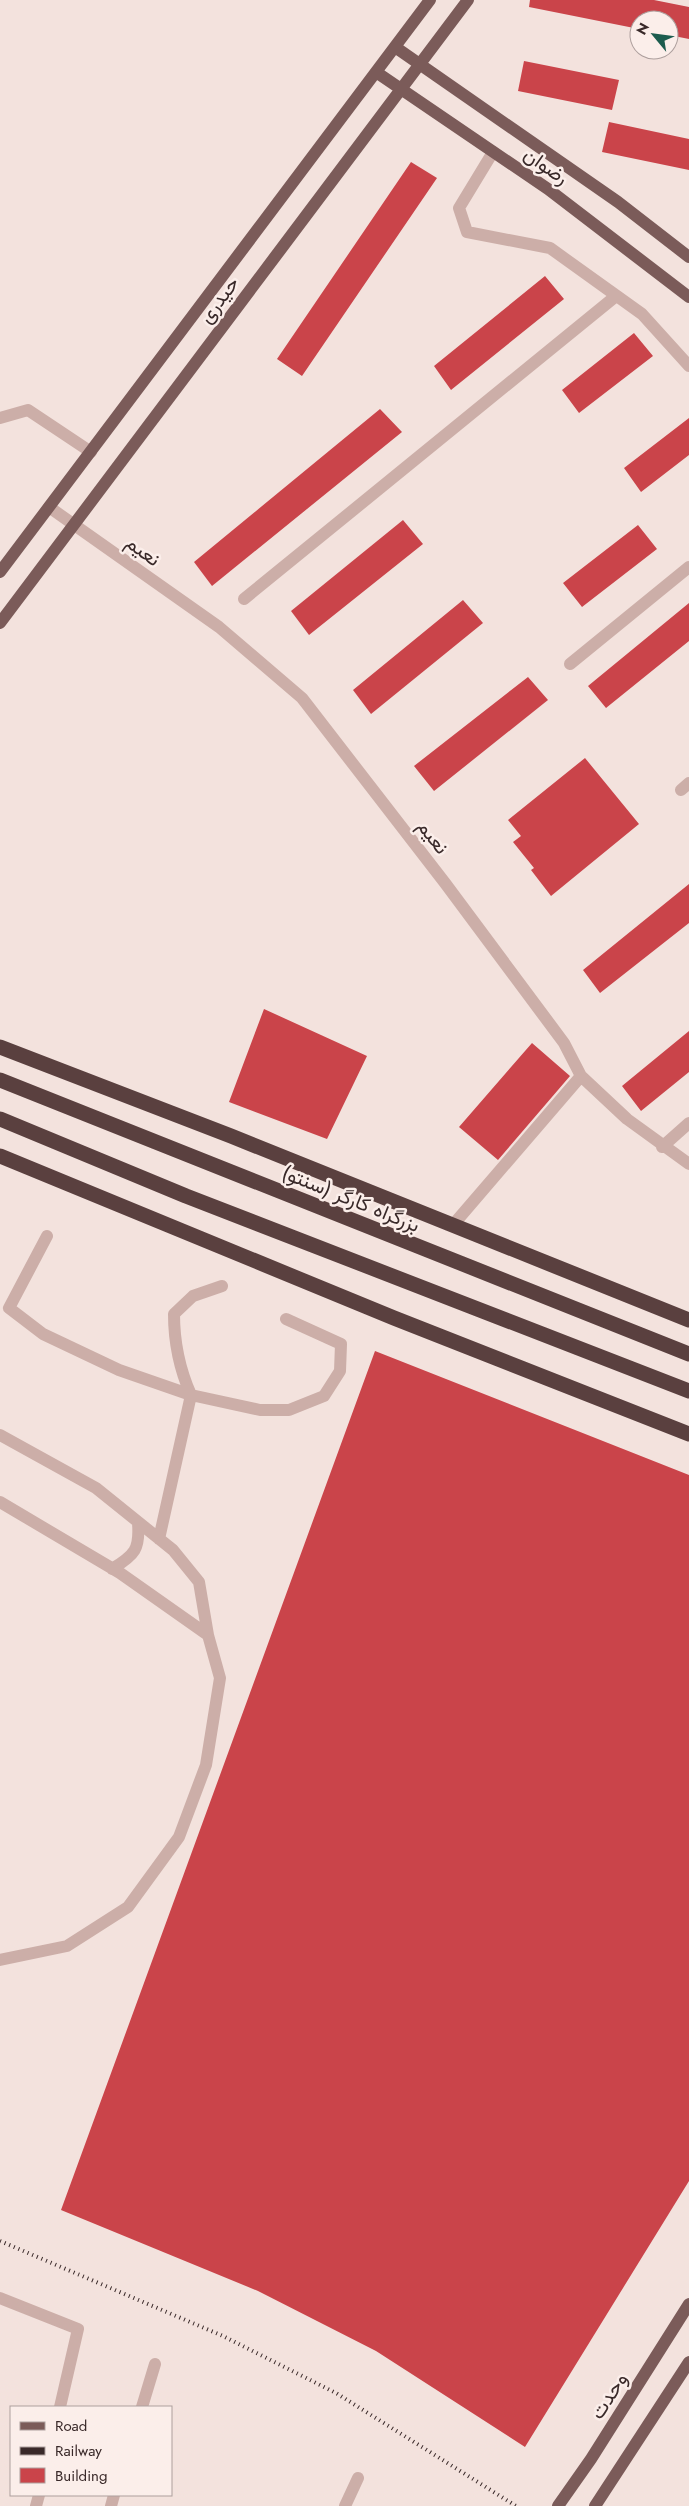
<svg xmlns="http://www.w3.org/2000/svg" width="689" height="2506" font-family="Jost,Vazirmatn,sans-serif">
  <rect width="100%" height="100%" fill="#f3e2dd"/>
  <path fill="#ca444a" d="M530 0H654L689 7V39L669 35V20H639V29L529 7Z
    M524 61 619 80 612 110 518 91Z
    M609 122 689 139V170L602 152Z
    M411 162 437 178 302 376 277 359Z
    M545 276 564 299 451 390 434 366Z
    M634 333 653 356 579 413 562 390Z
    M380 409 402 432 212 586 194 562Z
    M689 418V455L641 492 624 468Z
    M403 520 423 544 309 635 291 611Z
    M638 525 657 549 582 607 563 583Z
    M463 600 483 623 371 714 353 690Z
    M689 603V641L606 708 588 686Z
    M528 677 548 700 434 791 414 766Z
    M585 758 639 824 551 896 531 870 534 868 513 842 521 836 508 820Z
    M689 884V923L600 993 583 970Z
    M264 1009 367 1056 327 1139 229 1102Z
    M689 1031V1072L641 1111 622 1086Z
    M532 1043 570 1076 498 1160 459 1127Z
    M375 1351 689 1475V2181L525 2447 376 2351 258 2291 61 2210Z"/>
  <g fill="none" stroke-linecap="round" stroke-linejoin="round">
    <path stroke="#ccaea8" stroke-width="12" d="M493 152 459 208 467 232 550 248 642 314 689 366
      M0 418 28 410 91 452
      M49 507 219 627 302 698 445 883 564 1043 581 1076 453 1225
      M244 599 616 296
      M570 664 689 567
      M681 790 689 783
      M581 1076 627 1119 689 1164
      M662 1147 689 1123
      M47 1236 9 1308 43 1334 119 1370 191 1395
      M191 1395C179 1368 174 1343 174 1314L193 1296 222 1286
      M0 1435 96 1488 173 1550 199 1582 208 1635 220 1678 206 1765 179 1837 128 1907 67 1946 0 1960
      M0 1502 120 1573 208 1635
      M159 1539 191 1395 260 1410H289L324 1396 340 1371 341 1344 286 1319
      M112 1569C135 1555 140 1549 138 1523
      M0 2298 78 2329 60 2407
      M142 2407 155 2364
      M36 2506 39 2495
      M111 2506 114 2495
      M345 2506 358 2478"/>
    <path stroke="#7b5b59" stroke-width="12" d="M395 47 618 202 689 257
      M376 72 548 189 689 297
      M0 572 430 0
      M0 623 468 0
      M558 2506 591 2459 689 2304
      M595 2506 689 2362"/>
    <path stroke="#5a403f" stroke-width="15" d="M0 1047 231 1136 689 1320
      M0 1080 689 1354
      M0 1119 186 1196 689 1391
      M0 1156 394 1318 689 1434"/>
    <path stroke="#392929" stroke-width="4" stroke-dasharray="1 4" stroke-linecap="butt" d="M0 2241 223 2336 336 2393 516 2506"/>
  </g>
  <g text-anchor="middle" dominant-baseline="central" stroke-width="5" stroke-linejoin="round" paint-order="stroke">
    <g font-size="20" fill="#392929" stroke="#fbeeea">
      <text transform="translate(546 166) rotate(35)">رضوان</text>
      <text transform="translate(219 300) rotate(-53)">حیدری</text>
      <text transform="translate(143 551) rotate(36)">نعیم</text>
      <text transform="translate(433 837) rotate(52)">نعیم</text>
      <text transform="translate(351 1199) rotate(22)">بزرگراه کارگر (سنتو)</text>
      <text transform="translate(609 2396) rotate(-57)">وحدت</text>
    </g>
  </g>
  <rect x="10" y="2406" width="162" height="90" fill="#fbeeea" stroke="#ad9f9d"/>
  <rect x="20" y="2422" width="25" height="8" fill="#7b5b59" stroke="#ad9f9d"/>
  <text x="55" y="2431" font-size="15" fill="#392929">Road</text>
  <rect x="20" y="2447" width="25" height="8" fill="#392929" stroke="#ad9f9d"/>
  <text x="55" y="2456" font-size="15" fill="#392929">Railway</text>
  <rect x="20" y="2468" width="25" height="15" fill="#ca444a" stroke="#ad9f9d"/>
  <text x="55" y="2481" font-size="15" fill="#392929">Building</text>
  <g transform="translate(654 35) rotate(299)"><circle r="24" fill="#fbeeea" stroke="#ad9f9d"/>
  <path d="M0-4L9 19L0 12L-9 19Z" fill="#1c5c4e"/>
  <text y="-8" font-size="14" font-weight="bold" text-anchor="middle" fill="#392929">N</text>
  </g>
</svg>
